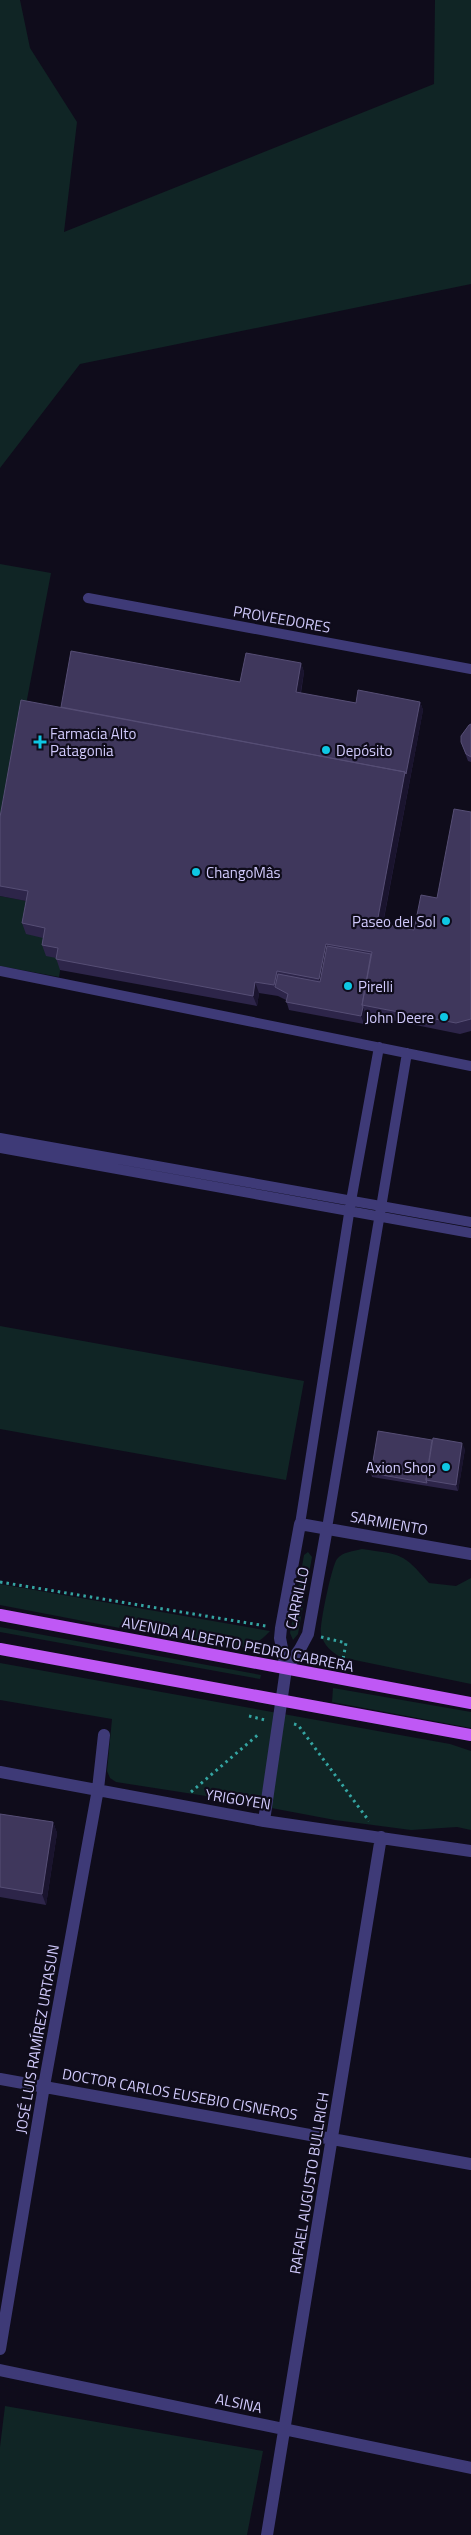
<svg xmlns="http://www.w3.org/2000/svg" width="471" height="2535" font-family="'Titillium Web',sans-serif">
  <rect width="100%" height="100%" fill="#0f0c1b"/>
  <path fill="#102525" d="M0 0H20L30 48 77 122 64 232 434 84 435 0H471V284L80 364 0 468Z
    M0 564 51 573 25 710 0 820Z
    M0 896 32 902 48 939 62 959 59 977 0 966Z
    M0 1326 304 1381 286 1480 0 1429Z
    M362 1549C402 1555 402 1552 429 1583L456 1586 471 1578V1684L340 1657C331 1651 324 1646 321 1634 319 1626 332 1565 337 1559 342 1552 354 1551 362 1549Z
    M308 1552 312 1557 298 1634 293 1640 290 1633 304 1555Z
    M0 1584 270 1631C257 1646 243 1649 224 1648L0 1605Z
    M0 1627 261 1675 260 1679 0 1632Z
    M0 1663 450 1744 471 1751V1830L457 1827 411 1830 335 1820 219 1798 116 1782 110 1778 107 1771 112 1719 0 1700Z
    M333 1688 471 1712V1728L332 1702Z
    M5 2406 263 2451 247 2535H0V2447Z"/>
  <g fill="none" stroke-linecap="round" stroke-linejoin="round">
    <path stroke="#34a5a2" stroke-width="3" stroke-dasharray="2.5 4" stroke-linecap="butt" d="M0 1582 266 1626
      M321 1637 346 1643 342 1665
      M249 1716 265 1720
      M294 1724 298 1725 369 1821
      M191 1792 260 1733"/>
    <path stroke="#3e3a77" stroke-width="10" d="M88 598 471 669
      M0 971 471 1066
      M0 1138 471 1222
      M0 1148 471 1233
      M300 1524 351 1201 379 1047
      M327 1528 407 1053"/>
    <path stroke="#3e3a77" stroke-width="12" d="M286 1669 300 1649 308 1634 327 1528
      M0 1772 264 1821 471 1851
      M264 1821 286 1669 280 1638 281 1628 300 1524 471 1554
      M0 2079 471 2164
      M0 2349 44 2086 98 1789 104 1735
      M0 2370 471 2468
      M267 2535 381 1837"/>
    <path stroke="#bf58f5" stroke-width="12" d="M0 1615 471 1703
      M0 1649 471 1735"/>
  </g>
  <path fill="#2d2549" d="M301 663 304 672 301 693 356 703 420 702 423 710 383 924 414 930 437 898 471 812V1031L460 1034 366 1015 364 1024 289 1010 286 1000 278 996 259 993 257 1006 60 970 56 958 46 956 42 945 43 938 26 934 22 923 26 901 0 896V817L61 707 240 682Z
    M471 724V762L468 761 461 742Z
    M465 1449 458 1491 372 1477 371 1473Z
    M0 1814 53 1822 57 1833 46 1905 0 1897Z"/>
  <path fill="#1a142e" d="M301 663 304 672 299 701 296 692Z
    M420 702 423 710 381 933 377 923 405 772Z
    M326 944 330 955 323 990 319 979Z
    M255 982 259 993 257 1006 253 996Z
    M363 1007 366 1015 364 1024 361 1016Z
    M462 1443 465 1449 458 1491 456 1485Z
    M53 1822 57 1833 46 1905 42 1894Z"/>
  <path fill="#3f375c" stroke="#564e75" d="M71 651 240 682 246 653 301 663 296 692 356 703 358 690 420 702 406 774 405 772 61 707Z
    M21 700 405 772 377 923 414 930 421 895 437 898 454 809 471 812V1019L456 1023 362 1005 372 952 326 944 319 979 277 971 274 985 255 982 253 996 56 959 58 948 42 945 45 928 22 923 28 891 0 886V817Z
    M471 724V757L466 754 461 742V736L469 725Z
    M327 946 371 954 362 1005 363 1007 361 1016 286 1002 288 994 275 987 278 974 320 982Z
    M378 1431 432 1440 426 1480 427 1483 371 1473Z
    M433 1438 462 1443 456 1485 426 1480Z
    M0 1814 53 1822 42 1894 0 1887Z"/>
  <g fill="#0ec7e3" stroke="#0f0c1b" stroke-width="2">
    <path d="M37.5 734.5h5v5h5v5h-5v5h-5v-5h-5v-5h5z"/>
    <circle cx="326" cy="750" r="5"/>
    <circle cx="196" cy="872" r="5"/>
    <circle cx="446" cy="921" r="5"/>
    <circle cx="348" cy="986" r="5"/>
    <circle cx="444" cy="1017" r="5"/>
    <circle cx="446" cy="1467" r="5"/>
  </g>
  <g text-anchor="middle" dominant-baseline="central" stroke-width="4.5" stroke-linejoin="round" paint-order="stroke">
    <g font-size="15" fill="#d1cafc" stroke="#0f0c1b">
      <text transform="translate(282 619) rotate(10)">PROVEEDORES</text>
      <text transform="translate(389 1523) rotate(10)">SARMIENTO</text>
      <text transform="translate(297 1598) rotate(-78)">CARRILLO</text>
      <text transform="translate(238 1644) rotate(11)">AVENIDA ALBERTO PEDRO CABRERA</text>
      <text transform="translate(238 1799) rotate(9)">YRIGOYEN</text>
      <text transform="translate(37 2039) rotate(-80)">JOSÉ LUIS RAMÍREZ URTASUN</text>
      <text transform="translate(180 2094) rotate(10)">DOCTOR CARLOS EUSEBIO CISNEROS</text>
      <text transform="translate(309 2183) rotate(-81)">RAFAEL AUGUSTO BULLRICH</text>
      <text transform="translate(239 2403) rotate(12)">ALSINA</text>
    </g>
    <g font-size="15" fill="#d1cafc" stroke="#0f0c1b" text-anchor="start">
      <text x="50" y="733">Farmacia Alto<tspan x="50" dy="17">Patagonia</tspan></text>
      <text x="336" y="750">Depósito</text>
      <text x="206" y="872">ChangoMâs</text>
      <text x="436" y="921" text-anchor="end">Paseo del Sol</text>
      <text x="358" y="986">Pirelli</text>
      <text x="434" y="1017" text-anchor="end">John Deere</text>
      <text x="436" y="1467" text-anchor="end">Axion Shop</text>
    </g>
  </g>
</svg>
